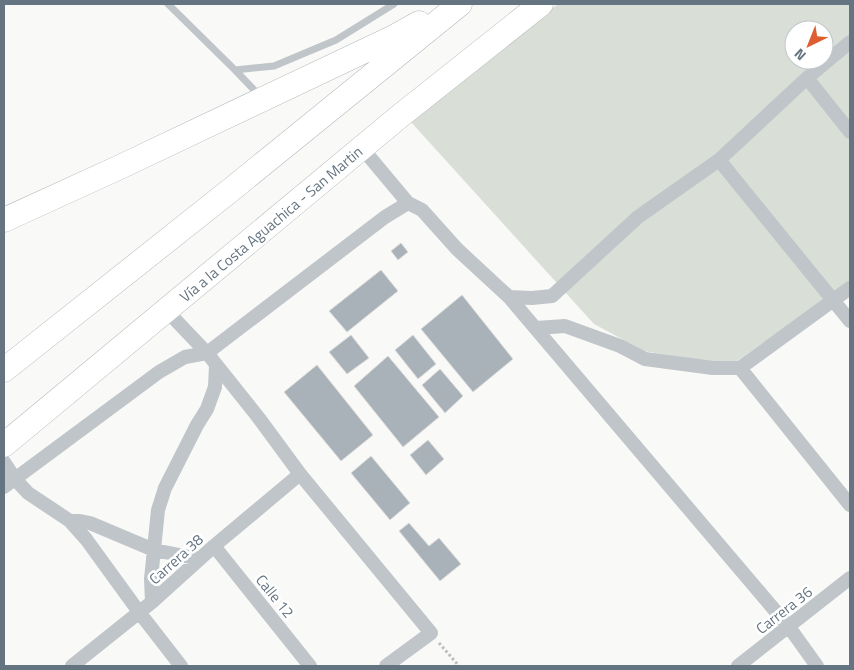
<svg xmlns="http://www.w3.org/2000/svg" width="854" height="670" font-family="'Titillium Web',sans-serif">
  <rect width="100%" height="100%" fill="#f9f9f7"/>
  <path fill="#d9ded6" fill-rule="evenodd" d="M558 4H850V281L737 361 708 362 644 351 594 324 411 122ZM794 30H824V60H794Z"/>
  <path fill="#a9b2b8" stroke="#dbdbd9" d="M401 243 408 252 398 260 391 251Z
    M381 270 398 291 347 332 329 311Z
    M462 295 513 359 473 392 421 329Z
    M351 335 369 358 347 374 329 352Z
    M413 335 436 364 418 379 395 350Z
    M388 356 439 417 403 447 354 386Z
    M317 365 373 435 341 461 284 392Z
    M440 369 463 396 445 413 422 385Z
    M428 440 444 459 426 475 410 455Z
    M371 456 410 503 390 520 351 473Z
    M409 523 429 546 439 538 461 564 440 581 399 531Z"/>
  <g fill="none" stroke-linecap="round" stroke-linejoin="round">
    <defs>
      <path id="highway" d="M4 220 120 167 396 36 419 23
        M4 370 232 189 460 4
        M4 445 400 116 541 4"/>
    </defs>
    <use href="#highway" stroke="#b4b8bc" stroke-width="25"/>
    <path stroke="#bbbec1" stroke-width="3" stroke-dasharray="2.5 2.5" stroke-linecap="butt" d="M439 643 459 666"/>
    <path stroke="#c0c5c9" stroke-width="7" d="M168 4 235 70 274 66 336 40 394 4
      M235 70 260 96"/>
    <path stroke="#c0c5c9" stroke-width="14" d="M807 78 850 132
      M362 148 408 203
      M719 160 850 321
      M509 297 789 627 817 666
      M167 311 207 353 258 417 300 474 431 633 386 666
      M536 328 565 326 620 346 645 359 713 368H740L850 288
      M740 368 850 505
      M4 462 15 479 28 493 70 521 86 539 139 612 181 666
      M4 487 159 372 185 357 207 353 385 217 408 203 422 210 457 249 509 297 532 298 552 296 638 217 719 160 807 78 850 42
      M70 521H80L90 523 154 550 200 559
      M214 546 310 666
      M152 602 151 579 158 510 165 488 197 425 207 409 215 387 216 365
      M72 666 152 602 214 546 300 474
      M738 666 850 578"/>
    <use href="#highway" stroke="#fff" stroke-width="24"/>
  </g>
  <g text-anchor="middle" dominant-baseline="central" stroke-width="5" stroke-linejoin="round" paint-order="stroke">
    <g font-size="15" fill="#657481" stroke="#fff">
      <text transform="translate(271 224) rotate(-40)">Vía a la Costa Aguachica - San Martin</text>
      <text transform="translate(176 559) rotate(-42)">Carrera 38</text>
      <text transform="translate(275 596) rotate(51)">Calle 12</text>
      <text transform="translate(784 610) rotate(-38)">Carrera 36</text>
    </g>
  </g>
  <rect width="854" height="670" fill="none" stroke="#657481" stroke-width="10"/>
  <g transform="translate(809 45) rotate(223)"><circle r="24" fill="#ffffff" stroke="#c1c7cd"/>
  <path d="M0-4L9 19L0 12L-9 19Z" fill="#df5e31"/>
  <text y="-8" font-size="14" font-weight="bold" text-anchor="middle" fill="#657481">N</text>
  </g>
</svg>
